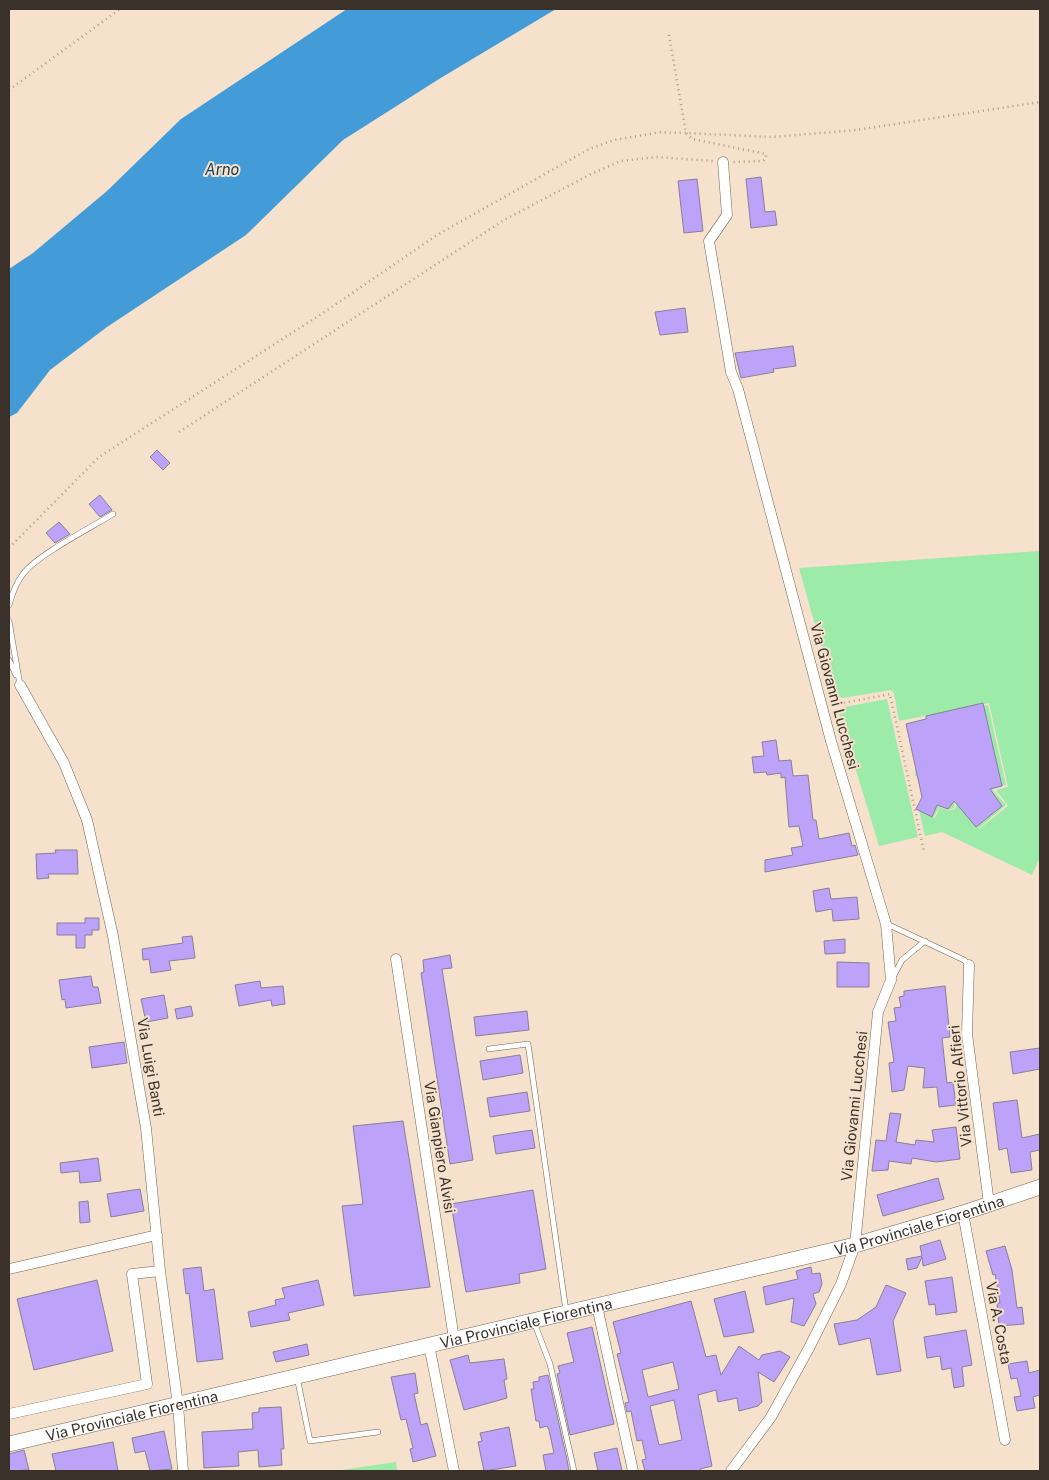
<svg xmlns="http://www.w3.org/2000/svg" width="1049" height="1480" font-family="'Public Sans',sans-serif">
  <rect width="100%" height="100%" fill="#f5e1cc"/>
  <path fill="#9ceba8" d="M1040 551V857L1032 875 942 832 925 836 919 810 935 818 940 807 949 811 955 809 957 804 955 800 954 808 949 810 940 806 934 816 920 809 923 794 919 776H915L916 764 909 741 911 740 907 723 988 705 1006 785 992 789 1006 805 979 828 976 824 979 829 1008 806 996 790 1008 787 989 703 899 721 894 693 891 690 843 698 835 696 799 568Z
    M887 699 918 837 879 846 839 714 845 707Z
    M396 1462 397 1471H335Z"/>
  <path fill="#439cd8" d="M347 9H556L439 79 343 140 246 235 107 327 50 370 17 413 9 417V269L33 253 107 191 181 119Z"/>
  <path fill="#bca3f9" stroke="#868098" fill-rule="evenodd" d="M761 177 765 212 775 211 777 225 751 228 746 179Z
    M697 179 703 231 684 233 678 181Z
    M685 308 688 332 660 335 655 312Z
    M793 346 796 366 773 369 774 372 741 378 735 353Z
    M157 450 170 463 163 470 150 457Z
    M100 495 112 510 100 517 89 504Z
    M59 522 70 534 55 543 46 533Z
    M983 703 1002 786 990 789 1002 806 976 827 954 801 948 809 937 805 932 817 916 809 922 797 906 724 926 719V716Z
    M776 740 779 761 791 760 793 776 808 775 813 820H816L819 839 849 833 852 846 855 845 858 855 765 872V860L793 855 791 848 803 846 799 826 789 827 785 777 781 778V773L767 775 766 772 754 773 752 757 764 756 762 742Z
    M55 850H77L78 874H48L49 878 37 879 36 854 56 853Z
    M829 888 831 899 857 897 859 919 833 921 832 909 816 912 813 891Z
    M85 918H99V930H92V935H85V948H76V935H57V923H85Z
    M192 936 195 958 169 961 171 970 151 973 149 959 143 960 142 949 183 943 182 937Z
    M845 939V953L825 954 824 941Z
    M450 955 452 968 442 969 473 1160 450 1164 421 973 424 972 423 960Z
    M837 962 869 963V987H837Z
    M91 976 93 987H98L101 1003 66 1008 65 999 62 1000 59 980Z
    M260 981 261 988 283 986 285 1004 272 1006 271 1000 239 1006 235 985Z
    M945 986 950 1037 942 1038 947 1083 953 1082 956 1105 939 1107 937 1087 923 1088 925 1068 908 1066 904 1090 892 1092 889 1063 894 1062 888 1022 896 1021 894 1008 901 1007 899 997 904 996V991Z
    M164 995 168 1018 146 1022 141 999Z
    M191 1006 193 1016 177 1019 175 1009Z
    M527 1011 529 1030 476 1036 474 1017Z
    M124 1042 127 1063 92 1068 89 1047Z
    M1040 1048V1069L1013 1074 1010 1052Z
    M520 1055 523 1073 483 1080 480 1061Z
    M527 1092 530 1111 490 1117 487 1098Z
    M1017 1100 1022 1138 1040 1134V1150L1030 1152 1032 1170 1011 1173 1007 1148 999 1150 993 1103Z
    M890 1113 901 1114 896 1142 915 1145 916 1140 934 1142 932 1130 956 1127 960 1159 936 1162 912 1158 911 1164 889 1161 888 1170 872 1171 876 1140 886 1141Z
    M403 1121 430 1287 354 1296 342 1206 363 1204 353 1126Z
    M532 1130 535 1148 496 1154 493 1136Z
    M98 1158 101 1181 80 1183 79 1171 61 1173 60 1163Z
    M938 1178 944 1199 883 1216 877 1195Z
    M140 1189 144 1211 111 1217 107 1194Z
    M533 1190 546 1269 519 1274 520 1283 466 1292 451 1204Z
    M88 1201 90 1222 80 1223 79 1202Z
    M940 1240 946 1259 923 1266 922 1257 917 1268 908 1270 906 1259 922 1256 920 1246Z
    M1005 1246 1012 1270 1017 1308 1022 1307 1024 1324 999 1326 997 1303H1000L995 1274 993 1275 986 1251Z
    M201 1267 204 1291 214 1289 223 1359 197 1362 189 1293 186 1294 183 1269Z
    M811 1267 812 1274 820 1273 822 1284 819 1292 813 1294 816 1304 804 1326 791 1322 794 1298 766 1305 763 1287 798 1279 796 1271Z
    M952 1277 957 1312 936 1315 935 1304 929 1305 925 1281Z
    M97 1280 113 1351 34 1370 17 1299Z
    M318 1280 324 1305 288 1313 290 1320 251 1327 248 1312 276 1305 275 1300 285 1298 282 1288Z
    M886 1285 906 1293 893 1321 901 1371 877 1375 870 1338 839 1345 834 1324 857 1320 876 1307Z
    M745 1291 754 1332 724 1337 714 1299Z
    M691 1301 706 1357 716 1355 721 1375 739 1346 759 1360 762 1355 780 1351 790 1357 774 1382 758 1372 762 1402 758 1406 739 1411 737 1398 718 1402 716 1390 698 1395 712 1466 700 1469 701 1471H645L642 1460 646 1459 642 1440 637 1441 631 1411 627 1412 625 1403 629 1402 617 1354 621 1353 613 1322ZM673 1362 679 1389 648 1397 642 1370ZM674 1400 682 1440 659 1445 650 1406Z
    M592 1327 614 1424 570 1435 557 1374 560 1373 558 1366 574 1362 567 1333Z
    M966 1330 972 1365 962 1367 964 1386 954 1388 951 1368 942 1370 940 1356 927 1358 924 1337Z
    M307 1344 309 1355 276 1362 273 1352Z
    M468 1355 470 1363 504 1359 507 1379 504 1380 507 1398 464 1410 450 1360Z
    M1027 1361 1029 1373 1040 1370V1395L1033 1397 1035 1408 1017 1411 1014 1397 1021 1396 1017 1378 1011 1379 1008 1364Z
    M415 1373 418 1393 414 1394 421 1425 427 1423 436 1456 413 1462 410 1449 413 1448 406 1419 401 1420 391 1377Z
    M548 1375 567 1460 569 1471H546L543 1455 554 1453 549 1430 547 1426 540 1428 539 1421H536L531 1389H534L533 1382 539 1381V1377Z
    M281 1407 284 1449H281L282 1465 259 1467 258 1450 238 1452 239 1466 204 1468 202 1432 253 1429 252 1413 259 1412V1408Z
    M509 1427 516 1466 484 1471 478 1442 482 1441 480 1433Z
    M164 1431 172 1469 150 1471 145 1451 135 1453 132 1438Z
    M113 1442 118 1471H56L52 1454Z
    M617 1448 622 1471H598L594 1453Z
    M24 1450 29 1470 9 1471V1454Z"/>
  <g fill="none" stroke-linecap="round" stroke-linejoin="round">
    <defs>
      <path id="service" d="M9 605C12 594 16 583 23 574 37 555 92 527 113 514
        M9 621 20 685
        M9 660 16 675
        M887 924 964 960 969 965
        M893 977 902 960 925 941
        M489 1049 528 1044 566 1311
        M534 1322 550 1364 574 1471
        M297 1377 310 1441 378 1432"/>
      <path id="minor" d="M723 162 727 215 709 241 731 372 738 389 831 741 886 924 891 980 878 1012 855 1245 841 1284 809 1348 771 1417 731 1471
        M20 685 64 763 87 820 113 936 146 1128 160 1271 178 1405 183 1471
        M396 959 454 1339
        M969 965 967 1034 989 1204
        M963 1213 1005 1440
        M9 1269 157 1235
        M597 1306 633 1471
        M429 1345 454 1471
        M9 1414 147 1384 132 1274 160 1271"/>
      <g id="secondary">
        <path id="s1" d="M9 1444 855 1245 963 1213 1040 1187"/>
      </g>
    </defs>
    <use href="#service" stroke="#756351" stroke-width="6"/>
    <use href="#minor" stroke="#756351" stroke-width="11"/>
    <use href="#secondary" stroke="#756351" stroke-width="16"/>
    <path stroke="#a99a8a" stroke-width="2.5" stroke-dasharray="1 4" stroke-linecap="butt" d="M669 35 686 133 692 139 766 154V158L763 161 733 162
      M9 90 120 9
      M179 432 504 220 591 174 621 161 656 157 713 161
      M9 548 99 457 326 311 437 235 589 149 614 140 661 132 773 137 856 130 1040 102
      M844 703 890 694 924 852"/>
    <use href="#service" stroke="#fff" stroke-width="5"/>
    <use href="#minor" stroke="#fff" stroke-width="10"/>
    <use href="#secondary" stroke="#fff" stroke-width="15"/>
  </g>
  <g text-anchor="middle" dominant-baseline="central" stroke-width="4" stroke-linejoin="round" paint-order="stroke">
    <g font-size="15" fill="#3a322a" stroke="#f5e1cc">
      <text transform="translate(835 696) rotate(75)">Via Giovanni Lucchesi</text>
      <text transform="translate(151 1067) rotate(80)">Via Luigi Banti</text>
      <text transform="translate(960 1086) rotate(-96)">Via Vittorio Alfieri</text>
      <text transform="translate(854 1106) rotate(-84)">Via Giovanni Lucchesi</text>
      <text transform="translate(440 1147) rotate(81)">Via Gianpiero Alvisi</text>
      <text stroke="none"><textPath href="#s1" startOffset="936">Via Provinciale Fiorentina</textPath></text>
      <text stroke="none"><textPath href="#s1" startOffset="531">Via Provinciale Fiorentina</textPath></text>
      <text transform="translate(999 1323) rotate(79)">Via A. Costa</text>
      <text stroke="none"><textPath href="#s1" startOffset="126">Via Provinciale Fiorentina</textPath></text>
    </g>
    <g font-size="16" font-style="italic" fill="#183d57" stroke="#f5e1cc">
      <text x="222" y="169">Arno</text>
    </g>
  </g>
  <rect width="1049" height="1480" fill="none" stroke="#3a322a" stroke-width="20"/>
</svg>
